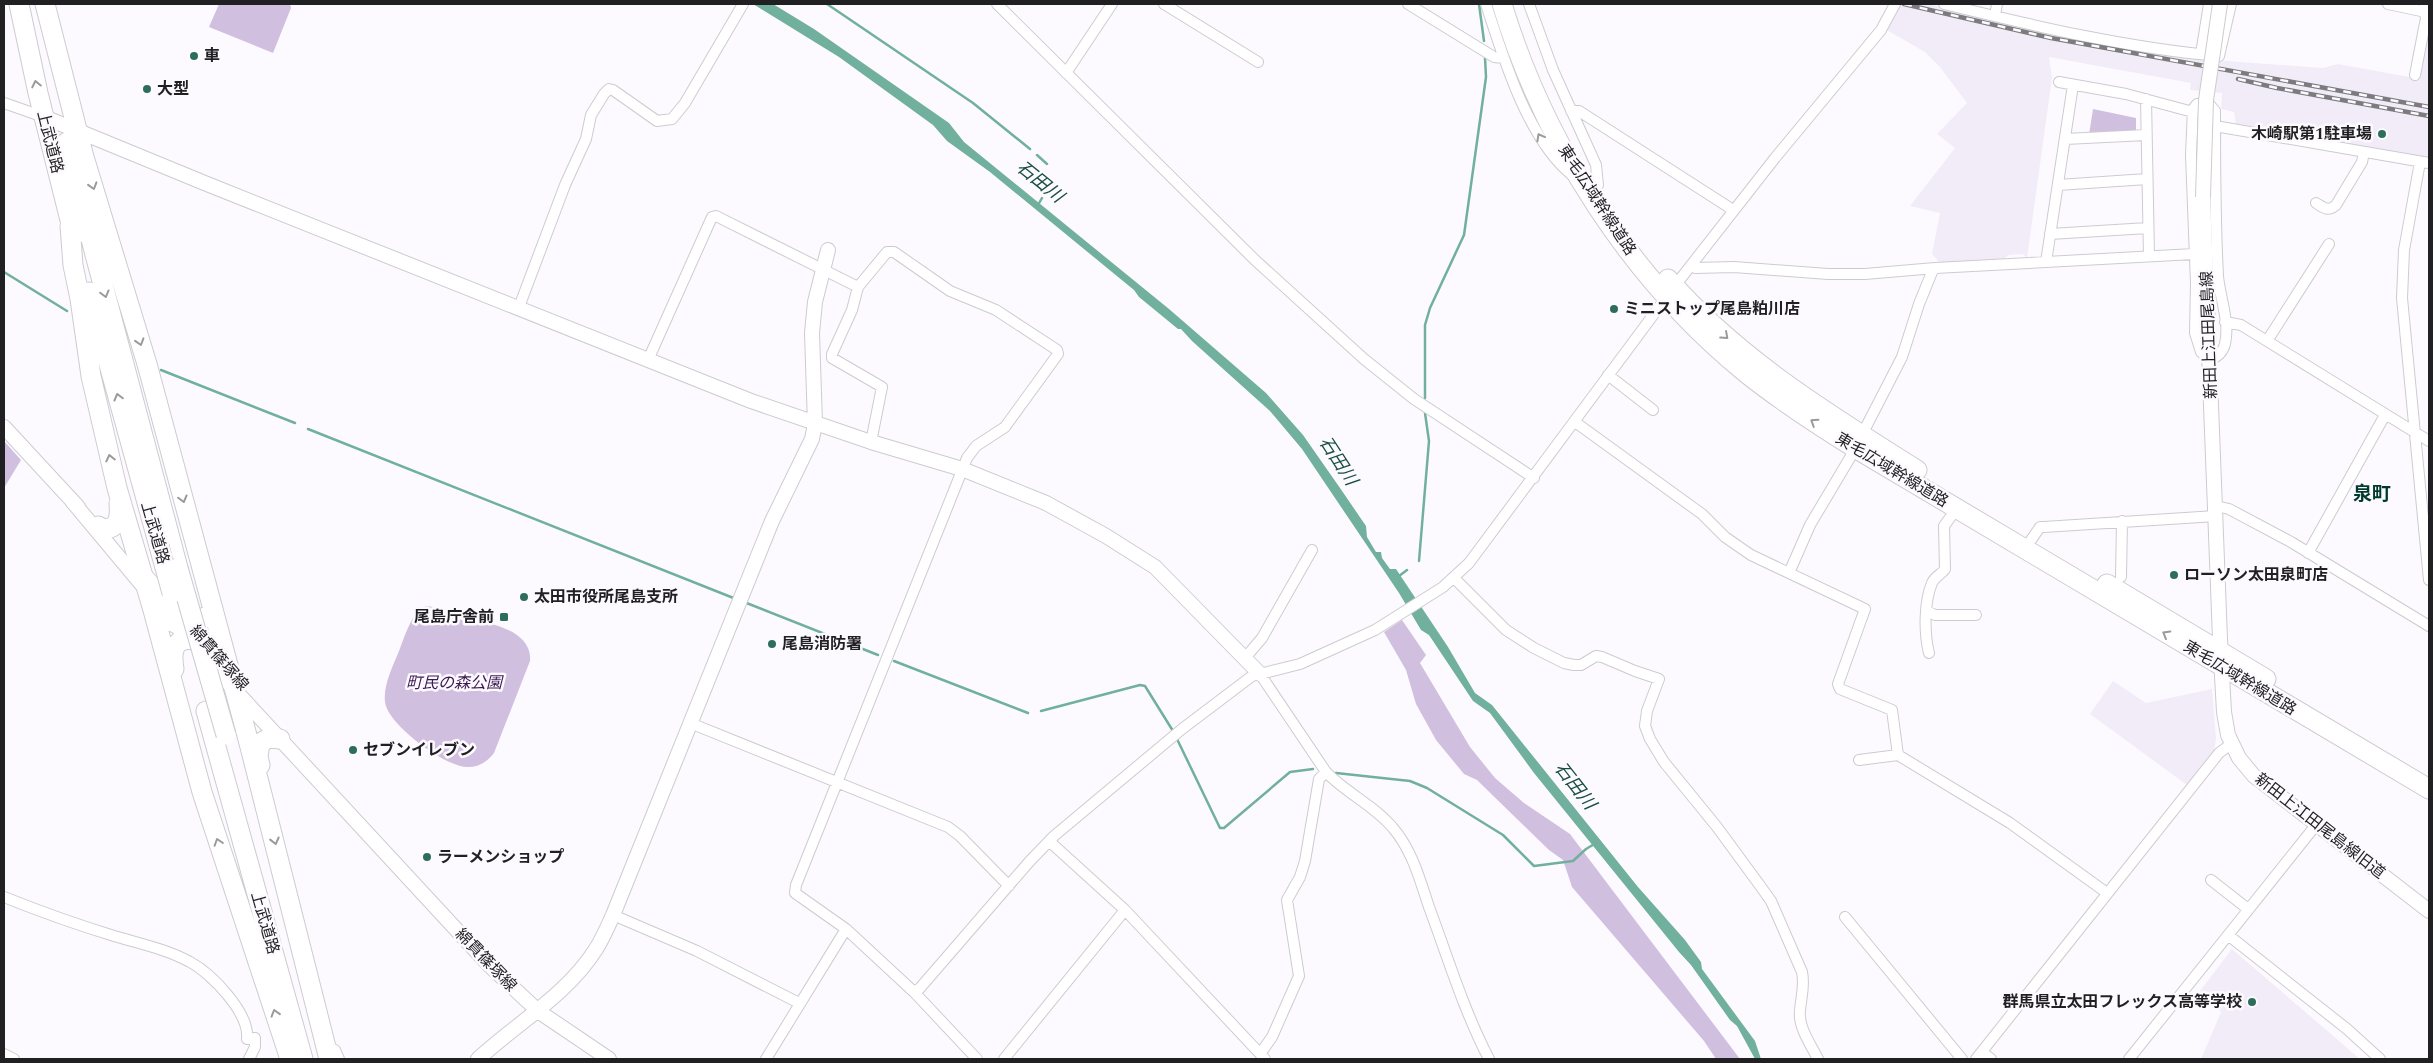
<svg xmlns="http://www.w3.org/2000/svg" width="2433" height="1063" font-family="Spectral,'Noto Sans JP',serif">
  <rect width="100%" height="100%" fill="#fcfaff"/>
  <path fill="#f2ecf8" d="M1899 4H1928L1997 21 2185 58 2323 68 2338 64 2420 79 2429 23V161L2236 125 2234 112 2221 109 2222 93 2190 90 2191 83 2049 57 2052 78 2027 258 2023 254 2008 255 2003 261 1940 263 1932 254 1940 213 1910 206 1955 148 1937 134 1967 103 1940 67 1925 52 1885 29 1894 17Z
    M2113 681 2146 703 2212 689 2216 739 2214 751 2187 785 2090 714Z
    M2232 949 2360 1059H2201L2221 1012 2200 991Z"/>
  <path fill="#d1bfdf" d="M219 4H290L291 8 273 53 209 27Z
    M2093 109 2136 118V132L2089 135Z
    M4 441 21 460 4 488Z
    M429 606C442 611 459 621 473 623 478 623 483 621 488 623 508 628 532 638 530 661L494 753C488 761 480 767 468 767 446 768 387 724 385 702 383 685 393 666 399 651 405 635 410 618 422 607Z
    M1402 620 1426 655 1420 663 1470 747 1495 778 1524 803 1570 834 1740 1059H1716L1704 1041 1572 887 1563 860 1549 850 1477 780 1464 774 1436 740 1416 704 1406 670 1384 632Z"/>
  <path fill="#70b09c" d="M753 4H773L814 29 949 123 964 142 1169 309 1266 393 1303 435 1340 488 1366 526 1367 537 1376 552H1381L1382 558 1390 569H1396L1448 647 1475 693 1492 705 1638 887 1685 940 1701 962 1702 969 1755 1041 1761 1059H1755L1737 1026 1730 1020 1691 965 1679 952 1534 773 1490 713 1473 701 1429 635 1421 630 1399 593 1302 449 1270 411 1192 341 1181 329H1178L1139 297 1134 290 990 172 947 141 933 125 839 57Z"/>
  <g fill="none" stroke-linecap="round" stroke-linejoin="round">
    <path stroke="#70b09c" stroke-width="2.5" d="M827 4 973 103 1030 149
      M1479 4 1484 41
      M1037 155 1047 164
      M1038 205 1042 198
      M4 272 67 311
      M161 370 295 423
      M1425 398V325L1430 308 1464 235 1486 77 1485 58
      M308 429 736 599
      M1419 561 1429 441 1425 413
      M1399 576 1407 570
      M744 602 878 655
      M894 661 1028 713
      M1041 711 1140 685 1145 686 1173 731
      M1177 739 1220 828H1224L1290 772 1313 769
      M1336 773 1410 781 1427 788 1503 835 1534 866 1573 861 1586 849 1596 843"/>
    <defs>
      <path id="street" d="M997 4 1255 260 1364 359 1414 399 1534 478
        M1164 4 1258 62
        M1408 4 1494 57 1504 58
        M1486 4C1503 57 1528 140 1572 175
        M1529 4 1553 70 1596 165 1598 185
        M1944 4C2034 26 2127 48 2219 56L2231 4
        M2388 4 2421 11 2428 5
        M1995 16 1997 4
        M2201 54 2209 4
        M1066 73 1112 4
        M2415 75 2426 18 2424 9
        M2059 82 2126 94 2193 112
        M2146 99 2149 256
        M4 103 44 117
        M2197 104 2210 105 2215 111C2215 166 2215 221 2218 276 2220 298 2230 322 2225 344 2223 352 2218 357 2210 360L2201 352 2195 333 2196 283 2191 155 2193 109Z
        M1571 111H1579L1730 208 1732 213
        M2215 126 2429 163
        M2065 139 2146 135
        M2420 162 2404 250 2402 298 2429 580
        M2058 185 2147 179
        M2316 203C2324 208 2328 212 2336 205L2362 162 2364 152
        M2050 234 2148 228
        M2046 262 2073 85
        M1692 265 1695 268 1734 267 1828 274H1865L1935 268 2194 254
        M519 307 565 185 586 139 591 115 604 94 609 89 613 90 657 121 672 119 685 103 743 4
        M2225 322 2241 325 2267 341 2429 441
        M2267 341 2329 244
        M648 360 712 217 716 216 858 287
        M1608 375 1653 410
        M1575 422 1702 514 1725 537 1751 555 1865 609 1838 684 1840 689 1892 710 1898 755
        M871 442 882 387 832 358V354L852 310 858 287 887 252H894L950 291 996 310 1057 350 1058 354 1005 427 976 446 967 458 796 885 795 893 846 929 914 992 920 988 1029 862 1054 836 1182 729 1252 676 1300 664 1375 630 1443 587 1469 563 1674 287 1775 158 1881 30 1895 4
        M2216 506 2229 509 2291 542 2429 626
        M2031 540 2040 527H2044L2216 516
        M2308 553 2385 415
        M1789 573 1810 525 1851 456 1902 357 1919 304 1932 272 1935 268
        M2121 577 2122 521
        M1454 578 1506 630 1534 648 1564 663 1574 665H1581L1596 656 1602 657 1635 671 1659 679 1647 711 1645 726 1650 739 1664 762 1717 827 1761 887 1771 901 1802 972C1805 986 1801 997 1800 1011 1798 1027 1811 1045 1818 1059
        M1927 611 1935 615H1976
        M1929 653C1924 633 1924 602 1932 583 1934 577 1942 574 1945 569L1944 526 1957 508
        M1245 658 1262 638 1312 550
        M1260 674 1326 772C1346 793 1375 806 1393 828 1412 850 1420 880 1429 907 1448 958 1464 1011 1489 1059
        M690 723 948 827 960 836 1009 886
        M1859 760 1898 755 2010 823 2107 893
        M1049 841 1125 910 1265 1059
        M2211 880 2248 909
        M4 897C39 911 75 924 111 935 137 943 167 949 190 962 211 973 250 1013 247 1039L255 1038V1047L249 1059
        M613 915 697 951 799 1003
        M1845 917 1962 1059
        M2228 935 2347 1029 2380 1059
        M914 992 977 1059
        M327 1046 335 1050 339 1059
        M1982 1052 1991 1059
        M4 1054 14 1059
        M1260 1054 1272 1037 1299 976 1287 900 1300 877 1305 861 1319 779 1326 772
        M766 1059 846 929
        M1004 1059 1125 910
        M1976 1059 2219 753 2231 744
        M2129 1059 2316 825"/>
      <path id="secondary" d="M44 117 207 184 751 401 871 442 962 469 1046 503 1106 536 1155 567 1260 674
        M2203 197 2220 639 2224 712 2228 735 2239 758 2254 776 2429 911
        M4 427 78 507
        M72 501 179 629
        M144 574 226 666
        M205 658 490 966 538 1011 609 1059
        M478 1059C517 1023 567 995 596 949 603 938 608 926 613 915L772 521 812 439 815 424 812 333 815 302 828 250"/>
      <path id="highway" d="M19 4 38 93 74 236
        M45 4 84 157 147 364 249 743 329 1059
        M1502 4C1545 146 1631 279 1746 373 1781 401 1818 425 1855 448L2429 789
        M67 142 93 247 178 568
        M70 226 73 265 80 299 91 376 117 488 153 610 202 792 290 1059
        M1668 279C1738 359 1828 414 1917 470
        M89 292 159 546
        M98 526 104 529C120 528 120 516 119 503
        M2107 584 2266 679
        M172 622 195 625 205 617
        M174 669C169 640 182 635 206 643
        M206 711 303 1059
        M260 765 258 757 260 743 269 738 280 739"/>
    </defs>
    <use href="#street" stroke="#cecbd0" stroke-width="12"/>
    <use href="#secondary" stroke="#cecbd0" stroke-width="16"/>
    <use href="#highway" stroke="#cecbd0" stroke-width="21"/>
    <use href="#street" stroke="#fff" stroke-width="10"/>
    <use href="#secondary" stroke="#fff" stroke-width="14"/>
    <use href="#highway" stroke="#fff" stroke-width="19"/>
    <defs>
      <path id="rail" d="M1904 4 2051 38 2429 107
        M2238 79 2277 88 2429 116"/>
    </defs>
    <use href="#rail" stroke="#7c7b7e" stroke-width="4.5"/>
    <use href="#rail" stroke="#fcfaff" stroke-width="2.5" stroke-dasharray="8" stroke-linecap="butt"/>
    <defs>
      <path id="secondary-bridge" d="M2203 197 2206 100 2220 4"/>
      <path id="highway-bridge" d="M159 546 172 593
        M178 568 226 735"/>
    </defs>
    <use href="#secondary-bridge" stroke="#cecbd0" stroke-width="16" stroke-linecap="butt"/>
    <use href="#highway-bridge" stroke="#cecbd0" stroke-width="21" stroke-linecap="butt"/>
    <use href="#secondary-bridge" stroke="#fff" stroke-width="14"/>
    <use href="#highway-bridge" stroke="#fff" stroke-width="19"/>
  </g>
  <defs><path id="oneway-chevron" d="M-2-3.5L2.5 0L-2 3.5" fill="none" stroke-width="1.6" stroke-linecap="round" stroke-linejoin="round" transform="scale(1.25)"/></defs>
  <g stroke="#9b9a9b">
    <use href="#oneway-chevron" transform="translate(36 84) rotate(-102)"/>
    <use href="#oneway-chevron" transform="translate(1540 137) rotate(-119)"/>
    <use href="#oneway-chevron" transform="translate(93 186) rotate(73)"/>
    <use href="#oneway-chevron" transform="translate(105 294) rotate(75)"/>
    <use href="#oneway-chevron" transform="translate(1725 336) rotate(42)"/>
    <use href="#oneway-chevron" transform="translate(140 342) rotate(73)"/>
    <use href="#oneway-chevron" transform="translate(118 397) rotate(-105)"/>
    <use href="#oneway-chevron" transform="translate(1814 422) rotate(-147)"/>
    <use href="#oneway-chevron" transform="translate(110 458) rotate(-103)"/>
    <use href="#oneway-chevron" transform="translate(183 499) rotate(75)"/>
    <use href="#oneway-chevron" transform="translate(2166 634) rotate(-150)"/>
    <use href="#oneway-chevron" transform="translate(275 841) rotate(76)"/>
    <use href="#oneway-chevron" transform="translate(218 842) rotate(-108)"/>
    <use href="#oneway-chevron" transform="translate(275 1013) rotate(-107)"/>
  </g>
  <g fill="#2e6d5b" stroke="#fcfaff" stroke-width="2">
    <circle cx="194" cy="56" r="5"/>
    <circle cx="147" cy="89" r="5"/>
    <circle cx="2382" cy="134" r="5"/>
    <circle cx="1614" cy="309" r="5"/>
    <circle cx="2174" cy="575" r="5"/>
    <circle cx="524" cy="597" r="5"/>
    <rect x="499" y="612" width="10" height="10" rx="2.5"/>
    <circle cx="772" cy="644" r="5"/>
    <circle cx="353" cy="750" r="5"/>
    <circle cx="427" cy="857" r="5"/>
    <circle cx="2252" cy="1002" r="5"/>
  </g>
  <g text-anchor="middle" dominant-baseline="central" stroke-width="5" stroke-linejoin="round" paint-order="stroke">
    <g font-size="16" font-weight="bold" fill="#201f21" stroke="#fcfaff" text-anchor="start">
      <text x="204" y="56">車</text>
      <text x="157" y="89">大型</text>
      <text x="2372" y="134" text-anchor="end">木崎駅第1駐車場</text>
      <text x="1624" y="309">ミニストップ尾島粕川店</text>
      <text x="2184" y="575">ローソン太田泉町店</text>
      <text x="534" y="597">太田市役所尾島支所</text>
      <text x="494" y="617" text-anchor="end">尾島庁舎前</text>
      <text x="782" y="644">尾島消防署</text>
      <text x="363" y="750">セブンイレブン</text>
      <text x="437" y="857">ラーメンショップ</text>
      <text x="2242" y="1002" text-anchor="end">群馬県立太田フレックス高等学校</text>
    </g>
    <g font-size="16" fill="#201f21" stroke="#fcfaff">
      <text transform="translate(50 142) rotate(76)">上武道路</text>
      <text transform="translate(1597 200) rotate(57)">東毛広域幹線道路</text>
      <text transform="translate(2209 335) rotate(-92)">新田上江田尾島線</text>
      <text transform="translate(1892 470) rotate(31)">東毛広域幹線道路</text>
      <text transform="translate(155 533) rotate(74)">上武道路</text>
      <text transform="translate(219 658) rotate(49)">綿貫篠塚線</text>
      <text transform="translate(2240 678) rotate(31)">東毛広域幹線道路</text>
      <text transform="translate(2320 826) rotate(38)">新田上江田尾島線旧道</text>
      <text transform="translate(265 923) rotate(74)">上武道路</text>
      <text transform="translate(486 960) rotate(46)">綿貫篠塚線</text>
    </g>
    <g font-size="16" font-style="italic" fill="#3c1952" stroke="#fcfaff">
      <text x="454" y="683">町民の森公園</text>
    </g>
    <g font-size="18" font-style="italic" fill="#184e40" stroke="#fcfaff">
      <text transform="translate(1040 182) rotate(39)">石田川</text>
      <text transform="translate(1338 461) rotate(57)">石田川</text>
      <text transform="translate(1575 786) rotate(52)">石田川</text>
    </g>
    <g font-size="19" font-weight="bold" fill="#003a2d" stroke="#fcfaff">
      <text x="2372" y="494">泉町</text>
    </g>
  </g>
  <rect width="2433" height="1063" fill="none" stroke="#201f21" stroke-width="10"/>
</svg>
